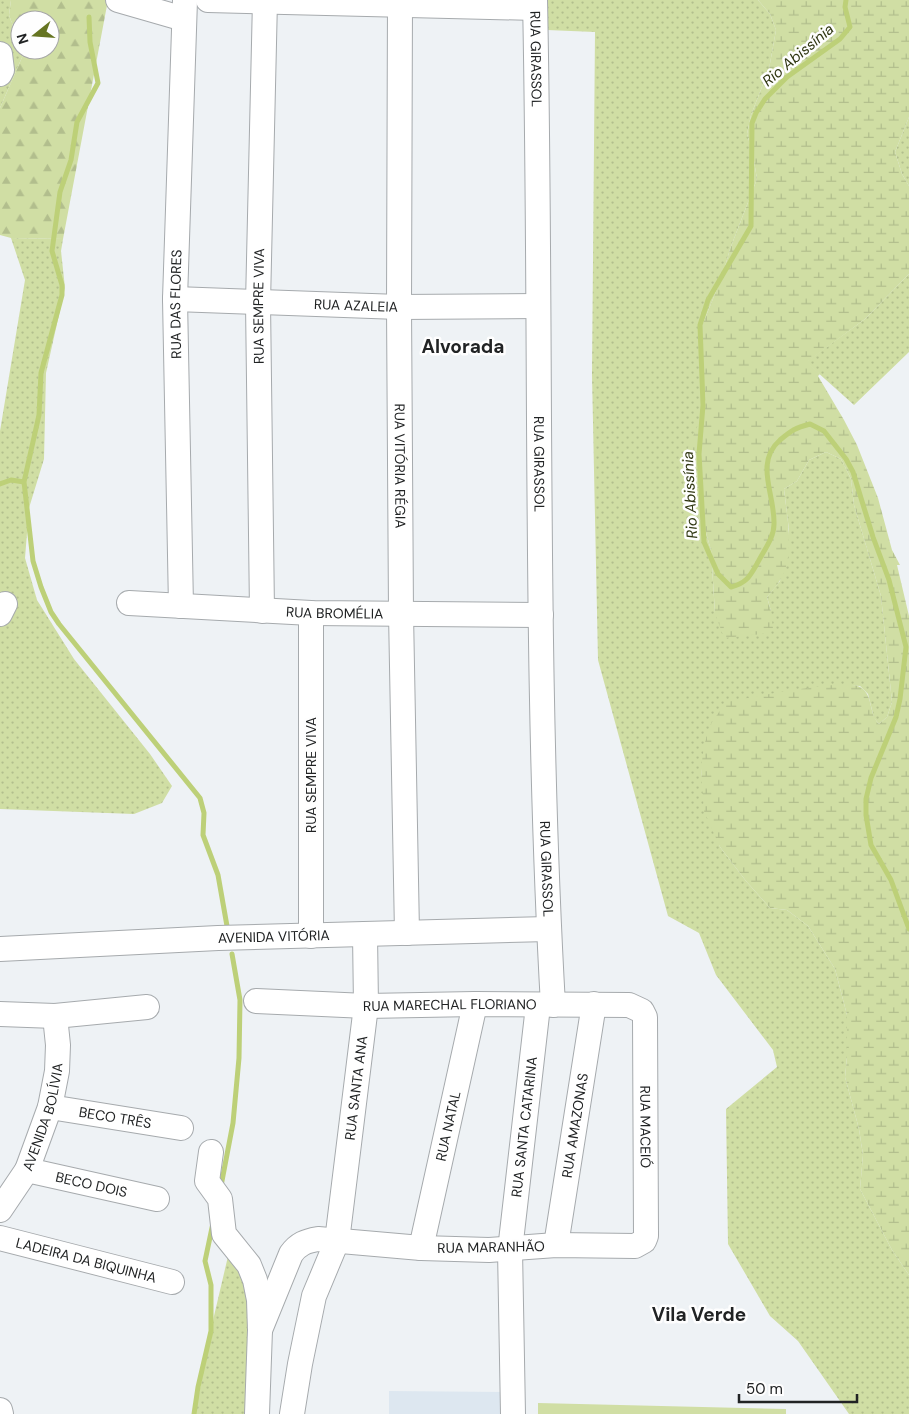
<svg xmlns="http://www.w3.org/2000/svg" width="909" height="1414" font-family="'DM Sans',sans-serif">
  <defs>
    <pattern id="grass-dots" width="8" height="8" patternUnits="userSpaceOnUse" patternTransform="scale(1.25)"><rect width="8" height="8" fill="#d0dea4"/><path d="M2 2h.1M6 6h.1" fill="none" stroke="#b2be8d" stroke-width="1.8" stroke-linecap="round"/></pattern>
    <pattern id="forest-firs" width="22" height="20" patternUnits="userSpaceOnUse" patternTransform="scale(1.25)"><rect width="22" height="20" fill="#d0dea4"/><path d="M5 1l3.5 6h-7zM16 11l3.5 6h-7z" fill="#b2be8d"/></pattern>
    <pattern id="wetland-marsh" width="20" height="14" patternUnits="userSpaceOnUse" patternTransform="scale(1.25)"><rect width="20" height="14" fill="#d0dea4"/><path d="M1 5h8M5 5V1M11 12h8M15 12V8" fill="none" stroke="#b2be8d"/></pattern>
  </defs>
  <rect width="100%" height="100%" fill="#eef2f5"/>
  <path fill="#dde7f0" d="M389 1391 504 1392V1414H389Z"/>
  <path fill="url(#grass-dots)" d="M0 0H11L9 15 23 55 0 108Z
    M547 0H758L770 14 776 30 769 69 751 115 747 134 753 155 757 179 730 249 722 277 703 323 706 400 703 413 693 509 704 526 711 550 715 613 771 611 767 597 780 581 789 530 784 489 797 481 809 460 826 452 841 459 851 479 854 505 881 596 892 702 887 717 879 724 874 718 868 694 860 686 842 685 701 769 703 786 720 847 746 881 770 908 787 910 808 926 835 969 847 1015V1057L845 1077 859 1129 863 1155 860 1189 892 1250 909 1275V1414H849L798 1341 770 1316 728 1244 726 1109 777 1067 773 1050 716 975 699 933 668 916 598 660 592 375 595 32 547 30Z
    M909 117V186L902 174 895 152Z
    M11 238 63 239 61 251 65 288 46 373 44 459 29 508 25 558 37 600 74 659 150 754 172 786 162 803 134 814 0 809V431L25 280Z
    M909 274V352L854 405 806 362 865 319Z
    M229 1252 239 1256 249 1307 245 1414H195L214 1316Z"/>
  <path fill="url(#forest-firs)" d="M11 0H108L63 239 11 238 0 235V108L23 55 21 50H50V20H20V46L9 15Z"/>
  <path fill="url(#wetland-marsh)" d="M758 0H909V117L895 152 902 174 909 186V274L865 319 807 362 820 374 818 376 844 420 857 445 878 498 892 550 900 565H897L909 616V1275L892 1250 860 1189 863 1155 859 1129 845 1077 847 1057V1015L835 969 808 926 787 910 770 908 746 881 720 847 704 811 701 769 704 746 710 725 726 702C749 698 844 678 860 687 874 695 868 713 879 724L887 717 892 702 881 596 854 505 851 479 841 459 826 452 809 460 797 481 784 489C787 517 796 557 779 582 776 587 771 592 767 597L771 611 773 629 762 634 724 638 715 613 711 550 704 526 693 509 685 487 683 460 703 413 706 400 700 350 703 323 722 277 730 249 757 179 753 155 747 134 751 115 769 69 776 30 770 14Z"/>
  <path fill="#d0dea4" d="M538 1403 786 1409V1414H538Z"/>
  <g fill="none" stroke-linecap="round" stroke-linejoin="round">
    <path stroke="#bdd078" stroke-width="5" d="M846 0 845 7 850 27 840 39 787 77 765 99 756 113 752 123 751 226 708 300 700 325 703 405 699 454 704 542 718 574 731 587C747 583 750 576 758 562 764 550 774 538 774 524 775 494 754 463 780 440 792 430 795 428 810 424L824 431 846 459 853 472 873 537 889 580 906 647 900 699 896 717 871 778 866 799V815L871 845 891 880 909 929
      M89 17 90 42 98 83 77 122 71 160 60 192 52 251 62 285V295L41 373 39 415 24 482 33 561 41 587 51 612 59 624 200 798 204 813 203 835 218 875 227 926
      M0 484 11 480 24 482
      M221 1186 233 1123 239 1058 240 1000 232 954
      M194 1414 198 1387 211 1331V1285L205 1261 213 1223"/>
    <defs>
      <g id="minor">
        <path d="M118 0 184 19"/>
        <path d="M208 0 535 8"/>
        <path id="s1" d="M400 0 399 307 401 613 407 933"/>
        <path id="s2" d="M535 0C542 335 534 670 553 1005"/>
        <path d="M0 54 2 70 0 74"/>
        <path id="s3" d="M175 299 399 307 538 306"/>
        <path id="s4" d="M129 603 311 613 541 615"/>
        <path id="s5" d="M181 606 175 299 185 0"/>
        <path id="s6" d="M262 611 258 303 265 0"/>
        <path d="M311 613V936"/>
        <path d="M0 614 5 604"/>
        <path id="s7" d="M0 949 218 938 548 929"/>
        <path id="s8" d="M256 1001 366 1006 475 1004 629 1005 642 1011 645 1017 646 1236 644 1241 635 1246 556 1245 489 1250 421 1248 318 1239C306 1241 298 1244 291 1254L260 1330"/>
        <path d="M0 1014 55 1016 147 1007"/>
        <path id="s9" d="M50 1107 181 1128"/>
        <path d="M211 1152 207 1181 220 1199 224 1234 249 1265 255 1280 259 1300 260 1330 257 1414"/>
        <path id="s10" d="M27 1170 157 1199"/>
        <path id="s11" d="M0 1210 27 1170 50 1107 57 1071 58 1045 55 1016"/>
        <path id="s12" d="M0 1238 172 1282"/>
        <path id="s13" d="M556 1245 594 1004"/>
        <path id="s14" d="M421 1248 475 1004"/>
        <path d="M0 1410 1 1414"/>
        <path id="s15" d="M292 1414 300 1364 314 1296 337 1241 366 1006 365 934"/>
        <path id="s16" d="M513 1414 510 1250 538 1006"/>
      </g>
    </defs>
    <use href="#minor" stroke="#a6aaad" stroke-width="26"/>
    <use href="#minor" stroke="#fff" stroke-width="24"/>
  </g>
  <g text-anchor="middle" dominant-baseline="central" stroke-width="5" stroke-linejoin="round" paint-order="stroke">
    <g font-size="14" fill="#212324" stroke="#fefefe">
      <text stroke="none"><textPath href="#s2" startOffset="59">RUA GIRASSOL</textPath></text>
      <text stroke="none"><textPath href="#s5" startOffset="302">RUA DAS FLORES</textPath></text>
      <text stroke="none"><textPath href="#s6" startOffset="305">RUA SEMPRE VIVA</textPath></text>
      <text stroke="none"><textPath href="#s3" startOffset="181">RUA AZALEIA</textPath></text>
      <text stroke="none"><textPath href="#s2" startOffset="464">RUA GIRASSOL</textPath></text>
      <text stroke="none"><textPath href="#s1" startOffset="466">RUA VITÓRIA RÉGIA</textPath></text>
      <text stroke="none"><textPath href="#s4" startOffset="206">RUA BROMÉLIA</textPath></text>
      <text transform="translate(311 775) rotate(-90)">RUA SEMPRE VIVA</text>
      <text stroke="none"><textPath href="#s2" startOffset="869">RUA GIRASSOL</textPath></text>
      <text stroke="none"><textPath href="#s7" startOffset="274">AVENIDA VITÓRIA</textPath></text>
      <text stroke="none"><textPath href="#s8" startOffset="194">RUA MARECHAL FLORIANO</textPath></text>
      <text stroke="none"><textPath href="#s15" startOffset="334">RUA SANTA ANA</textPath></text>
      <text stroke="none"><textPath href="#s11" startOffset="104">AVENIDA BOLÍVIA</textPath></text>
      <text stroke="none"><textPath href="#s9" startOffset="66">BECO TRÊS</textPath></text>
      <text stroke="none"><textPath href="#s13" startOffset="121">RUA AMAZONAS</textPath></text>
      <text stroke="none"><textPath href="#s14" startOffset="125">RUA NATAL</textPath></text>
      <text stroke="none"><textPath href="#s8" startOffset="504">RUA MACEIÓ</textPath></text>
      <text stroke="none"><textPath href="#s16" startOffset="288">RUA SANTA CATARINA</textPath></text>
      <text stroke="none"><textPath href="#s10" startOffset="66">BECO DOIS</textPath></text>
      <text transform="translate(491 1247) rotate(-1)">RUA MARANHÃO</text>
      <text stroke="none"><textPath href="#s12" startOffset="89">LADEIRA DA BIQUINHA</textPath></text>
    </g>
    <g font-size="15" font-style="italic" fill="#303712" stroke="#fefefe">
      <text transform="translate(798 55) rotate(-40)">Rio Abissínia</text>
      <text transform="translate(690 495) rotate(-93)">Rio Abissínia</text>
    </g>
    <g font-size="19" font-weight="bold" fill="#212324" stroke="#fefefe">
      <text x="463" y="346">Alvorada</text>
      <text x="699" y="1314">Vila Verde</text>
    </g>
  </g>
  <g transform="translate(35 35) rotate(253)"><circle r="24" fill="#fefefe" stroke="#a6a6a7"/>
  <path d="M0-4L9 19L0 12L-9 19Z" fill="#667522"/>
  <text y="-8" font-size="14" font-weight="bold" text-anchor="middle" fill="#212324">N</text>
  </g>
  <path d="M739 1394v8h118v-8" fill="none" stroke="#212324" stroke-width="2.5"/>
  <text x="746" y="1394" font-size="15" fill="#212324" stroke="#fefefe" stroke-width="4" paint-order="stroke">50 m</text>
</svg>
